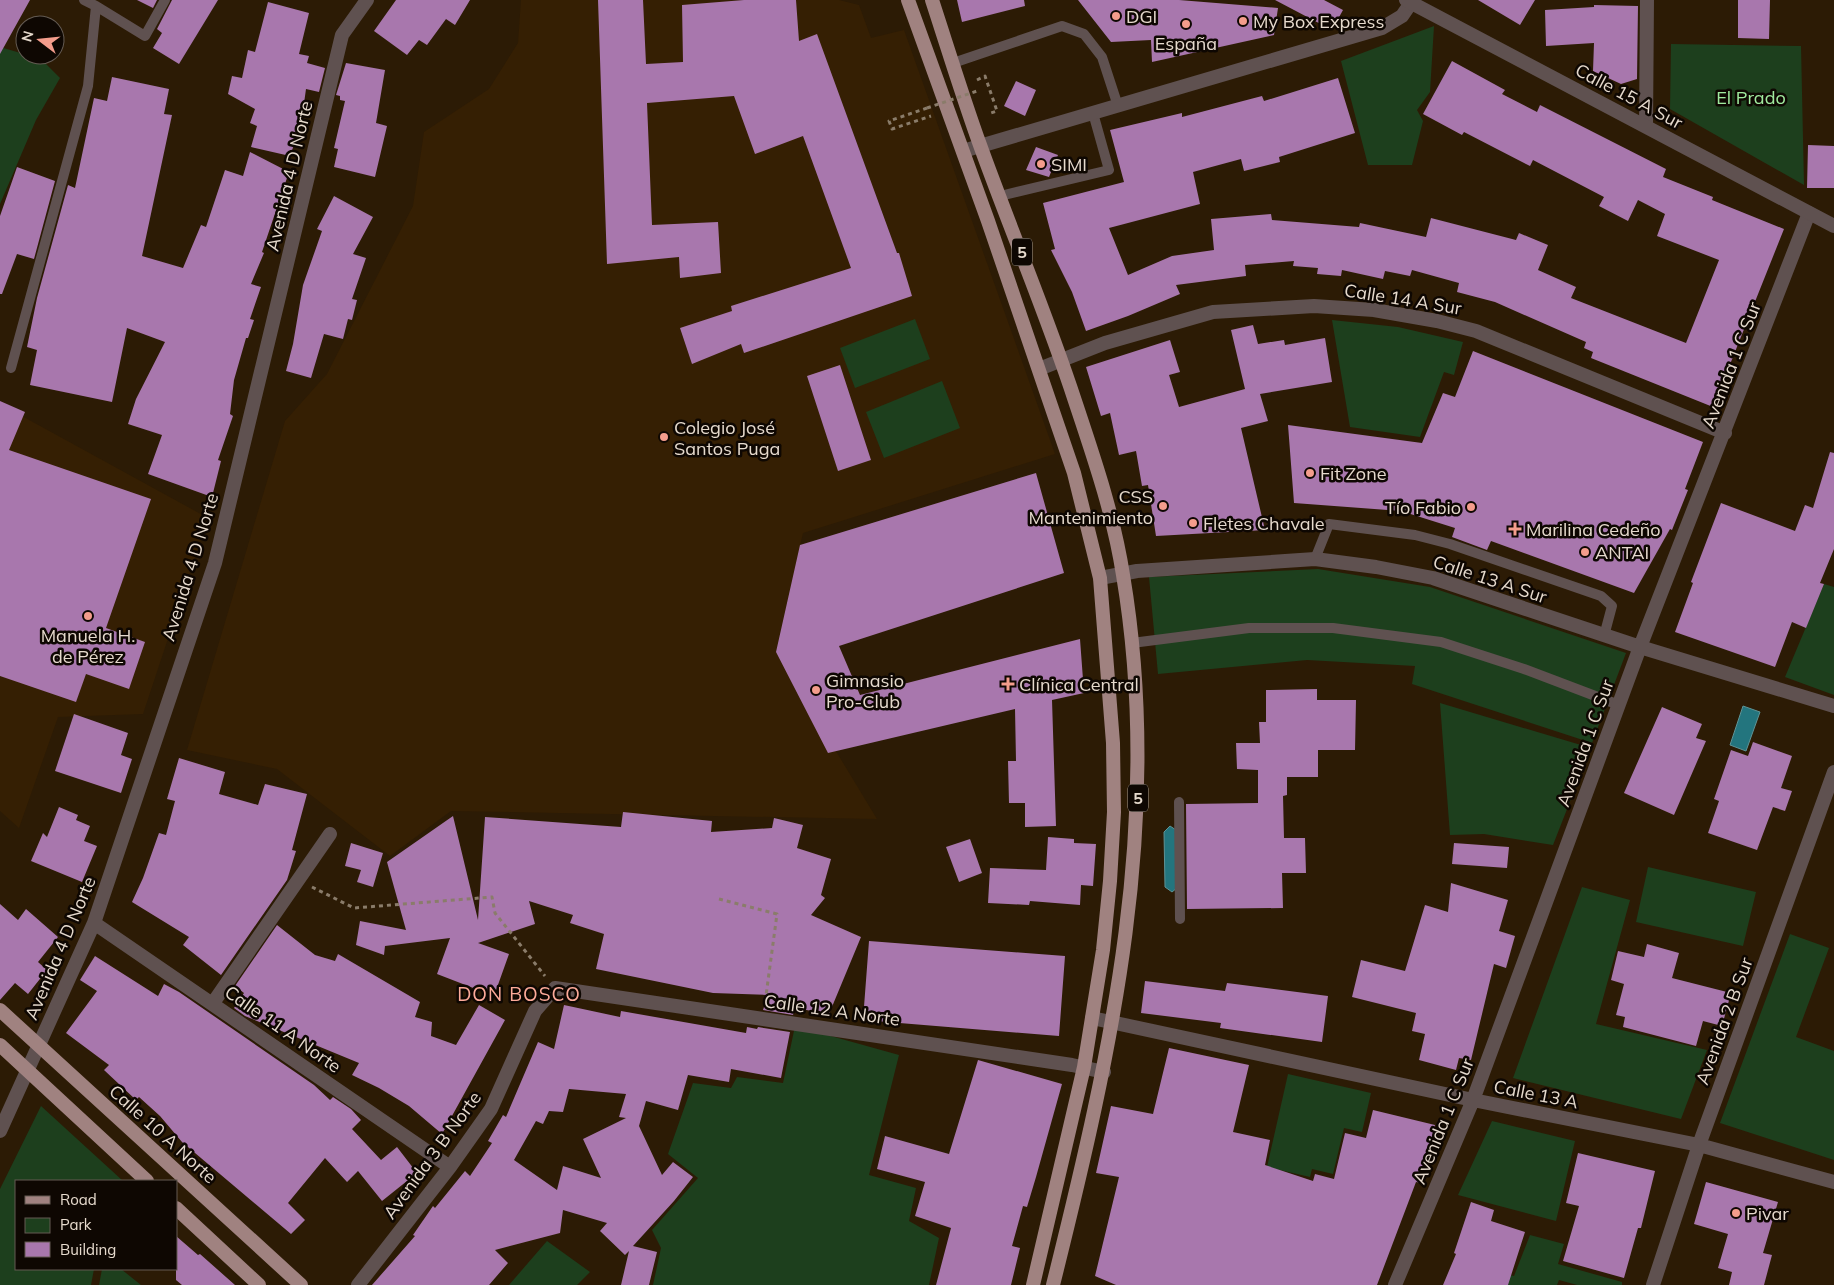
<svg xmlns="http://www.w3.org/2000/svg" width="1834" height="1285" font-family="Mulish,sans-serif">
  <rect width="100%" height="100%" fill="#2c1b05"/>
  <path fill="#351f03" d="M521 0H839L859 5 871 38 904 30 1055 454 803 533 776 652 877 819 451 811 390 856 277 769 187 750 285 421 327 374 413 206 424 132 489 89 518 43Z
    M0 404 208 518 143 714 58 717 19 828 0 811Z"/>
  <path fill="#1d3f1d" d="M1434 26 1430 92 1417 110 1423 121 1412 165H1368L1341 61Z
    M1671 44 1801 46 1804 185 1670 109Z
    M0 47 41 59 60 78 36 120 0 204Z
    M915 319 930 359 855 388 840 348Z
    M1332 320 1398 327 1463 342 1454 375 1444 372 1420 437 1350 427Z
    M942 381 960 428 884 458 866 412Z
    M1318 569 1430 587 1626 653 1592 743 1412 684 1415 666 1307 660 1158 674 1149 577Z
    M1824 584 1834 587V695L1785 677Z
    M1440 703 1591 748 1553 845 1484 834 1450 835Z
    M1648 867 1756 892 1743 946 1636 922Z
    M1582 887 1630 900 1596 1024 1707 1050 1681 1119 1513 1078Z
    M1790 934 1829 948 1796 1037 1834 1051V1160L1720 1123Z
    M795 1026 899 1055 869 1175 916 1188 909 1221 939 1238 929 1285H653L661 1248 652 1230 698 1178 668 1154 693 1083 731 1088 737 1077 783 1083Z
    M1288 1074 1371 1093 1362 1132 1344 1128 1333 1174 1312 1169 1310 1177 1267 1167Z
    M41 1106 123 1181H16V1269H94L91 1285H0V1189Z
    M1492 1121 1575 1141 1556 1221 1458 1195Z
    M1530 1235 1564 1244 1558 1264 1622 1282V1285H1577L1559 1280 1557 1285H1491L1496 1272 1514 1276Z
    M547 1241 590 1272 577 1285H509Z
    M102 1269H121L141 1285H99Z"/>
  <path fill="#23757e" stroke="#5e9396" d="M1743 706 1760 712 1746 751 1730 745Z
    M1170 826 1176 830 1177 888 1172 892 1165 887 1164 832Z"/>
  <path fill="#a877ad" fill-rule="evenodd" d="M0 0H30L0 54Z
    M137 0H157L153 8Z
    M172 0H218L179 64 153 48 162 33 157 29Z
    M396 0H470L455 25 446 19 427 45 419 40 407 55 374 31Z
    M598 0H643L646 64 683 62 682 5 744 0H796L799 41 817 34 897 253H899L912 296 744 353 741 344 692 364 680 328 732 311 731 306 851 268 803 136 755 154 734 96 647 103 652 225 718 222 721 273 680 278 679 257 607 264Z
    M957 0H1024L1025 6 962 22Z
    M1078 0H1179L1278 8 1274 35 1152 62 1151 40 1111 42Z
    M1275 0H1324L1343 10 1332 30Z
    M1478 0H1535L1520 25Z
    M1738 0H1770L1769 39 1738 38Z
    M268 2 309 13 299 54 309 56 307 63 325 68 319 92 306 89 301 125 290 156 251 147 257 126 250 123 255 109 228 94 232 76 242 78 248 50 255 52Z
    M1594 5 1638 6 1637 79 1621 84 1593 71 1594 43 1546 46 1545 10 1594 7Z
    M1452 61 1505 90 1502 94 1537 112 1540 105 1666 169 1663 177 1713 197 1712 200 1784 229 1713 407 1591 358 1593 352 1584 348 1586 342 1495 302 1457 292 1459 283 1412 270 1410 276 1385 271 1383 279 1342 270 1341 276 1317 274 1318 268 1293 266 1294 261 1245 265 1246 276 1176 285 1180 294 1128 316 1086 331 1072 292 1051 250 1055 249 1043 203 1124 182 1110 130 1182 113V117L1262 96 1264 101 1338 78 1355 133 1279 157 1280 162 1244 171 1241 159 1193 172 1200 204 1109 228 1128 275 1172 256 1214 250 1211 219 1271 214 1272 220 1359 227 1360 223 1426 237 1431 218 1516 240 1519 233 1548 245 1538 270 1576 287 1571 298 1686 343 1719 260 1657 236 1665 214 1638 200 1628 221 1599 206 1604 197 1533 160 1530 166 1464 132 1462 135 1423 114Z
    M346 63 385 70 376 123 387 126 375 177 334 167 338 149 334 148 345 101 340 100V96L336 95Z
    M112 77 169 89 164 114 172 115 142 256 183 268 201 225 206 227 225 170 243 176 250 152 289 172 262 252 264 253 251 284 261 287 250 319 254 320 248 338H246L234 380 230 414 233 416 218 460 221 461 212 497 148 474 162 435 128 424 136 399 165 342 127 328 112 402 30 385 37 350 27 347 37 298 68 185 75 188 94 98 107 101Z
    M1016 81 1036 90 1025 116 1004 106Z
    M1808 145 1834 146V188H1807Z
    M1036 147 1058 155 1049 177 1026 170Z
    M17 167 55 181 34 259 17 254 2 294H0V216Z
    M334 196 373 217 353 254 366 258 352 299 357 300 352 320 348 319 343 339 324 334 311 378 286 371 293 344 303 285 322 231 317 229Z
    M1253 325 1258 344 1284 340 1285 345 1325 338 1332 382 1260 394 1268 421 1241 428 1265 530 1156 536 1148 485 1142 486 1136 451 1119 455 1110 413 1101 416 1086 367 1170 340 1180 372 1169 375 1179 407 1245 389 1231 330Z
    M1473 351 1703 442 1685 489 1688 490 1672 530 1670 529 1634 593 1491 541 1487 550 1452 537 1455 528 1401 511 1294 503 1288 425 1422 443 1443 393 1455 397Z
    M840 365 871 460 838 471 807 376Z
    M0 401 25 412 9 450 151 499 106 628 145 642 129 689 86 674 76 702 0 676Z
    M1830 452 1834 453V549L1820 583 1824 584 1806 628 1792 622 1775 667 1675 632 1693 583 1691 582 1721 503 1795 531 1805 505 1813 508Z
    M1036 473 1064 573 839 646 860 695 1080 639 1084 693 1052 700 1056 826 1025 827V803H1009L1008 761H1016L1015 709 828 753 776 652 800 545Z
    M1317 689V700H1356L1355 750H1318V777H1287V795L1283 796 1284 838H1305L1306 873H1282L1283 908 1187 909 1186 804 1258 803V770L1237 769 1236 743H1260L1259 722H1266V690Z
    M1662 707 1702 724 1696 738 1706 741 1674 815 1624 793Z
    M74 714 128 733 121 755 132 759 121 793 55 771Z
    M1753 742 1792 756 1781 788 1792 791 1785 811 1773 807 1757 850 1708 833 1719 801 1714 799 1731 750 1748 756Z
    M179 758 225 772 219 794 258 805 265 784 307 794 292 850 296 851 287 880 221 975 183 945 189 937 132 902 143 878 159 833 166 835 175 801 167 799Z
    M59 807 78 815 76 820 90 826 84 841 97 846 82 882 31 861 43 833 47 837Z
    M623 812 712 821 711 832 772 828 774 818 803 825 797 848 831 859 821 895 825 898 811 915 861 937 829 1014 795 1008 793 1015 763 1010 768 995 713 993 596 969 604 934 570 923 573 915 529 901 535 924 478 943 509 954 494 996 437 974 450 938 385 946 384 955 356 945 360 921 406 930 387 862 453 816 478 920 485 817 621 827Z
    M1048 837 1074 839V843L1096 844 1093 886 1081 885 1080 905 1030 901 1029 905 988 903 990 868 1046 870Z
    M970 839 982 873 959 882 946 847Z
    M351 843 383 853 373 887 357 882 361 870 345 866Z
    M1454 843 1509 847 1507 868 1452 864Z
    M1451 883 1508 900 1499 931 1515 936 1506 968 1494 964 1471 1060 1459 1058 1456 1070 1419 1060 1425 1034 1412 1031 1416 1013 1352 997 1361 960 1405 971 1425 905 1448 912Z
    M0 904 18 920 26 909 58 937 38 962 47 970 28 994 15 983 0 1000Z
    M277 925 315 955 335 961 338 954 420 1002 415 1017 432 1022 431 1036 456 1045 479 1005 505 1020 442 1134 409 1106 379 1088 352 1075 359 1063 245 1016 234 1008 244 993 235 986Z
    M869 941 1065 956 1059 1036 863 1020Z
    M1647 944 1679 953 1672 978 1731 993 1722 1026 1703 1021 1696 1046 1623 1027 1625 1017 1616 1015 1624 984 1611 980 1618 951 1644 957Z
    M95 956 158 996 164 984 179 992 314 1085 330 1100 333 1097 351 1109 361 1120 352 1129 381 1160 397 1147 417 1173 382 1201 358 1171 347 1182 325 1158 288 1203 305 1220 291 1234 182 1142 160 1116 139 1097 136 1100 104 1070 109 1065 66 1033 97 991 80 980Z
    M1145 981 1225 991 1227 983 1328 996 1322 1042 1220 1028 1221 1023 1141 1013Z
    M564 1005 620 1017 621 1011 746 1033 747 1027 757 1029 758 1027 790 1032 781 1078 731 1069 729 1082 688 1075 678 1110 646 1101 639 1126 662 1175 673 1162 693 1177 674 1201 633 1246 657 1252 649 1285H621L629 1251 625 1255 600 1231 607 1223 563 1210 560 1233 495 1250 508 1263 489 1285H372L415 1236 413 1235 433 1206 435 1208 465 1171 470 1176 492 1143 488 1141 503 1115 506 1117 538 1042 554 1049ZM569 1089 626 1094 619 1117 626 1118 583 1139 601 1178 563 1166 557 1190 514 1160 536 1121 543 1124 549 1111 563 1112Z
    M1169 1048 1249 1065 1233 1132 1270 1140 1265 1165 1313 1181 1315 1174 1334 1179 1345 1133 1366 1138 1373 1110 1435 1125 1421 1183 1416 1182 1377 1285H1116L1095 1276 1119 1177 1096 1173 1111 1106 1153 1114Z
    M978 1060 1062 1084 1036 1177 1027 1207 1023 1206 1012 1246 1020 1248 1011 1285H936L951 1228 915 1216 925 1182 877 1169 885 1136 949 1154Z
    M1578 1153 1655 1171 1641 1228H1638L1624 1278 1563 1261 1579 1206 1566 1203Z
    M1706 1182 1778 1202 1763 1253 1772 1255 1764 1285H1729L1732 1272 1718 1268 1728 1234 1694 1224Z
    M1471 1202 1494 1210 1491 1221 1525 1232 1508 1285H1443L1456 1254 1454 1253Z
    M176 1236 198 1255 200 1254 235 1285H182L176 1280Z"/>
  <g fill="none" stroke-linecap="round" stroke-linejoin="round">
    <path stroke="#8a7c6a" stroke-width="3" stroke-dasharray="4 4" stroke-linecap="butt" d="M977 80 985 76 997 111 988 114
      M927 108 889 121 892 129 931 116
      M312 887 354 908 492 897 495 913 545 976
      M719 899 777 914 765 1003"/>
    <path stroke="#5f5150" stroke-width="10" d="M96 6 145 36 165 0
      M953 63 1062 26 1084 34 1102 57 1118 106
      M1000 196 1109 170 1093 113
      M11 368 88 86 96 6 84 0
      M1315 559 1329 524 1415 535 1450 544 1601 596 1612 606 1604 636
      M1132 643 1249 628H1333L1441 642 1524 669 1619 705
      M1179 802 1180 919"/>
    <path stroke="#5f5150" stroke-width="14" d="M1646 126 1647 0
      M963 151 1382 28 1402 16 1413 0
      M1039 369 1105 343 1213 312 1314 306 1374 310 1437 321 1476 331 1725 433
      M1100 578 1137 571 1315 559 1376 567 1433 578 1640 647 1834 706
      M94 923 450 1167
      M213 1003 330 834
      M1092 1018 1473 1100 1699 1145 1834 1182
      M0 1131 94 923 215 563 342 35 367 0
      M358 1285 450 1167 491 1109 535 1011 555 988 1072 1065 1104 1072
      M1395 1285 1473 1100 1640 647 1809 213
      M1653 1285 1699 1145 1834 772"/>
    <path stroke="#5f5150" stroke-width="14" d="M1406 0 1834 226"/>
    <path stroke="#a08280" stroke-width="14" d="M908 0 988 221 1074 473 1100 578 1113 743 1114 812 1110 881 1103 950 1084 1067 1033 1285
      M932 0C948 49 963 98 980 145 1011 231 1047 315 1075 401 1094 458 1114 516 1123 575 1164 819 1112 1049 1053 1285
      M0 1010 301 1285
      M0 1045 147 1181
      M176 1208 259 1285"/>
    <path stroke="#8a7c6a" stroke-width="3" stroke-dasharray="4 4" stroke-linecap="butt" d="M927 108 980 90"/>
  </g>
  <g fill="#f49d8c" stroke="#0e0702" stroke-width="2">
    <circle cx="1116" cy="16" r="5"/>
    <circle cx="1243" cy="21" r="5"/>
    <circle cx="1186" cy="24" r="5"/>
    <circle cx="1041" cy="164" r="5"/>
    <circle cx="664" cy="437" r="5"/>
    <circle cx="1310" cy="473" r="5"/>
    <circle cx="1163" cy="506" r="5"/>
    <circle cx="1471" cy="507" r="5"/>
    <circle cx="1193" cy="523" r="5"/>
    <path d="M1512.5 521.5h5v5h5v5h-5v5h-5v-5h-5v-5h5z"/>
    <circle cx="1585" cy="552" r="5"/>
    <circle cx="88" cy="616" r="5"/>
    <path d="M1005.5 676.5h5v5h5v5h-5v5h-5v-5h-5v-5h5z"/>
    <circle cx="816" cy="690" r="5"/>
    <circle cx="1736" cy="1213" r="5"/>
  </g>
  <g text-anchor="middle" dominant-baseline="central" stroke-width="5" stroke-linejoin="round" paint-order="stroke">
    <g fill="#0e0702" stroke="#a59b90" stroke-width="1">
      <rect x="1012" y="238.5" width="20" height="27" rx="4"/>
      <rect x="1128" y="784.5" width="20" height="27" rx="4"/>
    </g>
    <g font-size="16" font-weight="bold" fill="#e6dacd">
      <text x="1022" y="252">5</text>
      <text x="1138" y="798">5</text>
    </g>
    <g font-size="18" fill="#e6dacd" stroke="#0e0702" text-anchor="start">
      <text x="1126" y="16">DGI</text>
      <text x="1253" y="21">My Box Express</text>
      <text x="1186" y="43" text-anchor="middle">España</text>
      <text x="1051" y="164">SIMI</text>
      <text x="674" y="427">Colegio José<tspan x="674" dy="21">Santos Puga</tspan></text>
      <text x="1320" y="473">Fit Zone</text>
      <text x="1153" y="496" text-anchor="end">CSS<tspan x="1153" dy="21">Mantenimiento</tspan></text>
      <text x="1461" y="507" text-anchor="end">Tío Fabio</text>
      <text x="1203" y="523">Fletes Chavale</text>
      <text x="1526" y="529">Marilina Cedeño</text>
      <text x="1595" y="552">ANTAI</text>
      <text x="88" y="635" text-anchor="middle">Manuela H.<tspan x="88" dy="21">de Pérez</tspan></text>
      <text x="826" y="680">Gimnasio<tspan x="826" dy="21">Pro-Club</tspan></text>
      <text x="1019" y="684">Clínica Central</text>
      <text x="1746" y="1213">Pivar</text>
    </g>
    <g font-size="18" fill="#e6dacd" stroke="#0e0702">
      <text transform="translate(1629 96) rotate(28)">Calle 15 A Sur</text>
      <text transform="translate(289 176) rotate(-77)">Avenida 4 D Norte</text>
      <text transform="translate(1403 299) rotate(9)">Calle 14 A Sur</text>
      <text transform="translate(1731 365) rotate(-69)">Avenida 1 C Sur</text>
      <text transform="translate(190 567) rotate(-73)">Avenida 4 D Norte</text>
      <text transform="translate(1490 579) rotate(18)">Calle 13 A Sur</text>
      <text transform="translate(1585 743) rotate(-70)">Avenida 1 C Sur</text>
      <text transform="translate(60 948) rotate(-67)">Avenida 4 D Norte</text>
      <text transform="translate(832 1010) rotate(8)">Calle 12 A Norte</text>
      <text transform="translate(1724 1021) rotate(-70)">Avenida 2 B Sur</text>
      <text transform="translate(283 1029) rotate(35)">Calle 11 A Norte</text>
      <text transform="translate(1536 1094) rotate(11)">Calle 13 A</text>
      <text transform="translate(1443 1121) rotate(-68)">Avenida 1 C Sur</text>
      <text transform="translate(163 1134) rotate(42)">Calle 10 A Norte</text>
      <text transform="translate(432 1155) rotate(-54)">Avenida 3 B Norte</text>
    </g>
    <g font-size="18" fill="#a0ea9e" stroke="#0e0702">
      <text x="1751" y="97">El Prado</text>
    </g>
    <g font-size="19" letter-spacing="1" fill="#fcaa99" stroke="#0e0702">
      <text x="519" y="994">DON BOSCO</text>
    </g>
  </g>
  <rect x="15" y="1180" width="162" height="90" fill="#0e0702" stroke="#645b53"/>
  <rect x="25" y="1196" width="25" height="8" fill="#a08280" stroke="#645b53"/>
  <text x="60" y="1205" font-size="15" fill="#e6dacd">Road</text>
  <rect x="25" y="1218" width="25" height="15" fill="#1d3f1d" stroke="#645b53"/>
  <text x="60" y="1230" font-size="15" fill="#e6dacd">Park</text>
  <rect x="25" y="1242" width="25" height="15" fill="#a877ad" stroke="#645b53"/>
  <text x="60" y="1255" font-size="15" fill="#e6dacd">Building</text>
  <g transform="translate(40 40) rotate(286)"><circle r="24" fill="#0e0702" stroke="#645b53"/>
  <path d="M0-4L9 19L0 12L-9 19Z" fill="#f49d8c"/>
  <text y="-8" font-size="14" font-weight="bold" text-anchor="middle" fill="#e6dacd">N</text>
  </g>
</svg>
